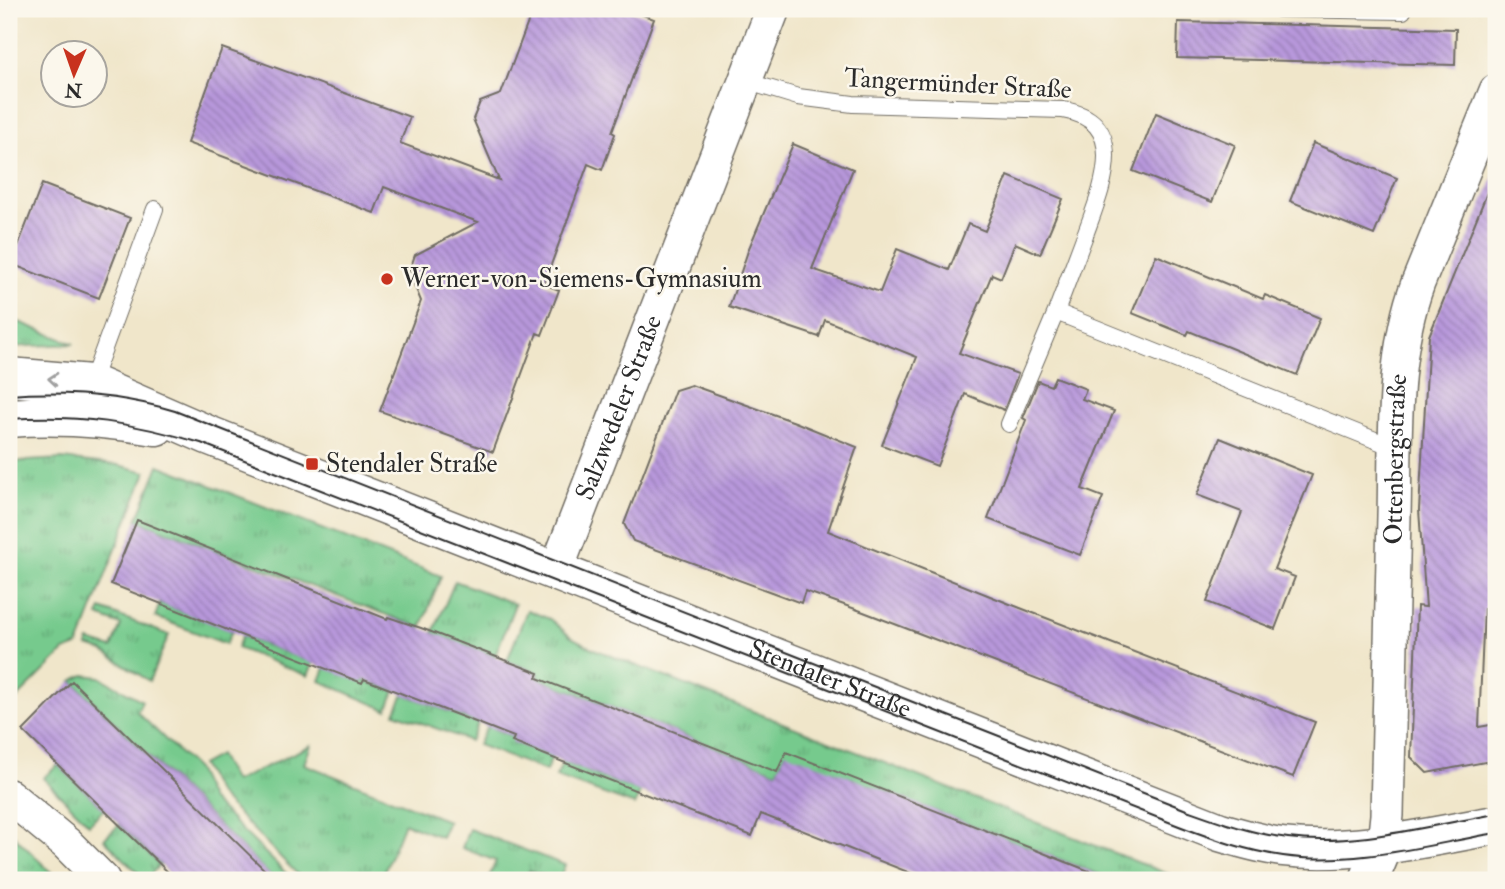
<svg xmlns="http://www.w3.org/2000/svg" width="1505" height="889" font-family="'IM FELL Double Pica',serif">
  <defs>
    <pattern id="grass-tufts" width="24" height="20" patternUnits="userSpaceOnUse" patternTransform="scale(1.75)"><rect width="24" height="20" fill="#76ca8d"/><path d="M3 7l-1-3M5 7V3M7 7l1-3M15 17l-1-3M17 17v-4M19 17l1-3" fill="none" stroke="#61a473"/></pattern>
    <pattern id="building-back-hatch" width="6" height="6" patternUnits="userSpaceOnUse" patternTransform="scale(1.75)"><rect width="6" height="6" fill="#b898dc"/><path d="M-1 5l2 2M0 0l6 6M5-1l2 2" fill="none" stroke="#967cb3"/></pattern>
  </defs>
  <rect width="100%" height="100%" fill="#fbf7ec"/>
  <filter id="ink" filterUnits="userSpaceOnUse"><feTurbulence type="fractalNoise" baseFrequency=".0143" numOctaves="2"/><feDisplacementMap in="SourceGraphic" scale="14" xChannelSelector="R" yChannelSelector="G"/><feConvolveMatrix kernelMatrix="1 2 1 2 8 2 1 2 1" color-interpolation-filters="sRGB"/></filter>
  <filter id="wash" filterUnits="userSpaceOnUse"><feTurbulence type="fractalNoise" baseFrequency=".00686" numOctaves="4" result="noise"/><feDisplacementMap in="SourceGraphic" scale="28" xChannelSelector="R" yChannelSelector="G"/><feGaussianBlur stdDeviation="1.57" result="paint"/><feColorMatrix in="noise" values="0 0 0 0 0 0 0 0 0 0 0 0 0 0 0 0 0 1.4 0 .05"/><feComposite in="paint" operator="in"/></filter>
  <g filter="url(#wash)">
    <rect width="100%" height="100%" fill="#f0e6ca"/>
    <path fill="url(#grass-tufts)" stroke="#507a5c" stroke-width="2" d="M9 318 74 344 9 347Z
      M62 459 118 465 146 472 78 646 64 651 9 706V462Z
      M159 465 441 576 421 628 137 520Z
      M455 581 515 604 495 656 433 633Z
      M160 603 232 631 226 644 155 617Z
      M101 609 169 635 149 681 103 651 87 646 89 641 112 648 121 625 98 616Z
      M527 610 550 619 571 637 594 649 1183 880H1113L786 753 777 772 537 678 539 673 507 661Z
      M242 636 313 663 308 676 237 648Z
      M325 668 395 691 387 710 320 681Z
      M84 675 100 677 142 701 137 712 196 769 210 799 293 880H275L72 681Z
      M404 694 478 723 470 741 395 713Z
      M487 726 514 737 513 742 552 757 546 771 478 745Z
      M311 745 304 764 448 821 441 837 404 823 381 880H322L320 878 303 880 218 794 201 765 219 755 234 782Z
      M563 762 640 792 635 805 556 777Z
      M58 765 104 809 89 824 43 778Z
      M119 825 160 865 145 880 104 839Z
      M469 829 565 865 559 880 529 871 525 880H488L496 861 462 848Z
      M9 831 59 880H9Z"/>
    <g id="blocks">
      <path fill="url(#building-back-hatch)" d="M533 9H627L654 19 612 132 615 134 602 170 588 164 544 284 559 290 542 335 537 333 493 452 380 411 421 301 409 272 415 255 478 222 384 187 374 213 187 143 222 48 410 117 400 143 499 180 473 119 480 102 501 94Z
        M1178 22 1456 29 1455 65 1177 58Z
        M1156 113 1235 145 1212 202 1133 171Z
        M1313 143 1397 178 1374 235 1290 201Z
        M793 144 853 169 812 269 880 292 897 249 949 270 968 224 985 231 1008 176 1063 199 1040 254 1015 243 1001 278 992 274 959 353 1018 374 1004 410 965 394 937 466 882 445 917 357 825 320 819 337 729 307 749 248Z
        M1495 173 1496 369 1490 508 1496 609H1484L1479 727 1496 724V760L1427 773 1411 757 1417 606 1426 607 1419 510 1429 336Z
        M42 184 130 218 99 298 11 264Z
        M1156 255 1263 299 1265 295 1320 318 1297 375 1189 331 1187 335 1132 313Z
        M1055 377 1086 389 1082 399 1114 411 1082 489 1103 497 1080 555 988 519 1026 420 1023 418 1038 381 1051 386Z
        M691 385 795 422 857 447 828 531 1010 604 1315 722 1293 777 861 611 805 591 801 603 633 541 624 524 675 390Z
        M1220 438 1312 475 1274 569 1295 577 1275 629 1207 602 1242 512 1197 495Z
        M137 520 387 619 388 617 421 628 507 661 539 673 537 678 777 772 786 752 1107 878V880H928L761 814 752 836 512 742 514 737 478 723 364 679 362 683 111 584Z
        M72 681 275 880H176L58 765 23 731Z"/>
    </g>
  </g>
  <g filter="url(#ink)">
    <use href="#blocks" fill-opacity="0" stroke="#706c63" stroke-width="2"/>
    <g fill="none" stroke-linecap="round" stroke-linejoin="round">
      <defs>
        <path id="service" d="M1279 9 1403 11V9
          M745 81 798 97 853 104 1063 110C1133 121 1100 193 1085 235 1075 261 1066 286 1056 312L1395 448
          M91 384 155 209
          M1009 424 1056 312"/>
        <g id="minor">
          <path id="s1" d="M556 571 773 9"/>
          <path d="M9 796 67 844 103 880"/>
          <path id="s2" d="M1384 844 1387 815C1389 715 1392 615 1394 516 1396 439 1391 356 1418 283L1496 91"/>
        </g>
        <g id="tertiary">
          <path id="s3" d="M9 377 91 384 208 435 1220 832C1240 838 1261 844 1282 847 1353 856 1427 837 1496 825"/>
          <path d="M9 418C59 414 107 418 156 426"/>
          <path d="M1369 880 1384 844"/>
        </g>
      </defs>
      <use href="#service" stroke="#706c63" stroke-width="18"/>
      <use href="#minor" stroke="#706c63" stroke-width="36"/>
      <use href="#tertiary" stroke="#706c63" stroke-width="41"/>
      <use href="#service" stroke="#fff" stroke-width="16"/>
      <use href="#minor" stroke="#fff" stroke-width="33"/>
      <use href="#tertiary" stroke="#fff" stroke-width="38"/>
      <path stroke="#2b2b2b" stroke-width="2" d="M9 395C65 391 121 395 175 411L1184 809C1218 821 1252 834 1288 838 1354 847 1431 825 1496 814
        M9 419C79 414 134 423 201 443L1179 826C1213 839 1247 851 1283 856 1353 866 1427 845 1496 833"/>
    </g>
    <defs><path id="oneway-chevron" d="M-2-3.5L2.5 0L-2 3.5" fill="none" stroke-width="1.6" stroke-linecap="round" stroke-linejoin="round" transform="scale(1.75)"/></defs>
    <use stroke="#a0a0a0" href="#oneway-chevron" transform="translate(53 379) rotate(-175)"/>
  </g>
  <g fill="#c8321e" stroke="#fbf7ec" stroke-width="2.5">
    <circle cx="387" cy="279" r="7"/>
    <rect x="305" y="457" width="14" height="14" rx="3.5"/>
  </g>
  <g text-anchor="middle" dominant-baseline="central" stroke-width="5" stroke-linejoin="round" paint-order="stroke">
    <g font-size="26" fill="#2b2b2b" stroke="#fbf7ec">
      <text transform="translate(958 84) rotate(3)">Tangermünder Straße</text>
      <text stroke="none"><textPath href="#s1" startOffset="175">Salzwedeler Straße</textPath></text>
      <text stroke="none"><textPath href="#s2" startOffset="385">Ottenbergstraße</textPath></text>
      <text stroke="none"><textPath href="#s3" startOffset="878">Stendaler Straße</textPath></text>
    </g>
    <g font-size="26" fill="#2b2b2b" stroke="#fbf7ec" text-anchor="start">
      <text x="401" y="279">Werner-von-Siemens-Gymnasium</text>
      <text x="326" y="464">Stendaler Straße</text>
    </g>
  </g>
  <rect width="1505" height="889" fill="none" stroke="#fbf7ec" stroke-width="35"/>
  <g transform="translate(74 74) rotate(182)"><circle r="33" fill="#fbf7ec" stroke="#a8a59f" stroke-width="2"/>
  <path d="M0-5L12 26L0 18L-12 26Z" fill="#c8321e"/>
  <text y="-10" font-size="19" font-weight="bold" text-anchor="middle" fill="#2b2b2b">N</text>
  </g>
</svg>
